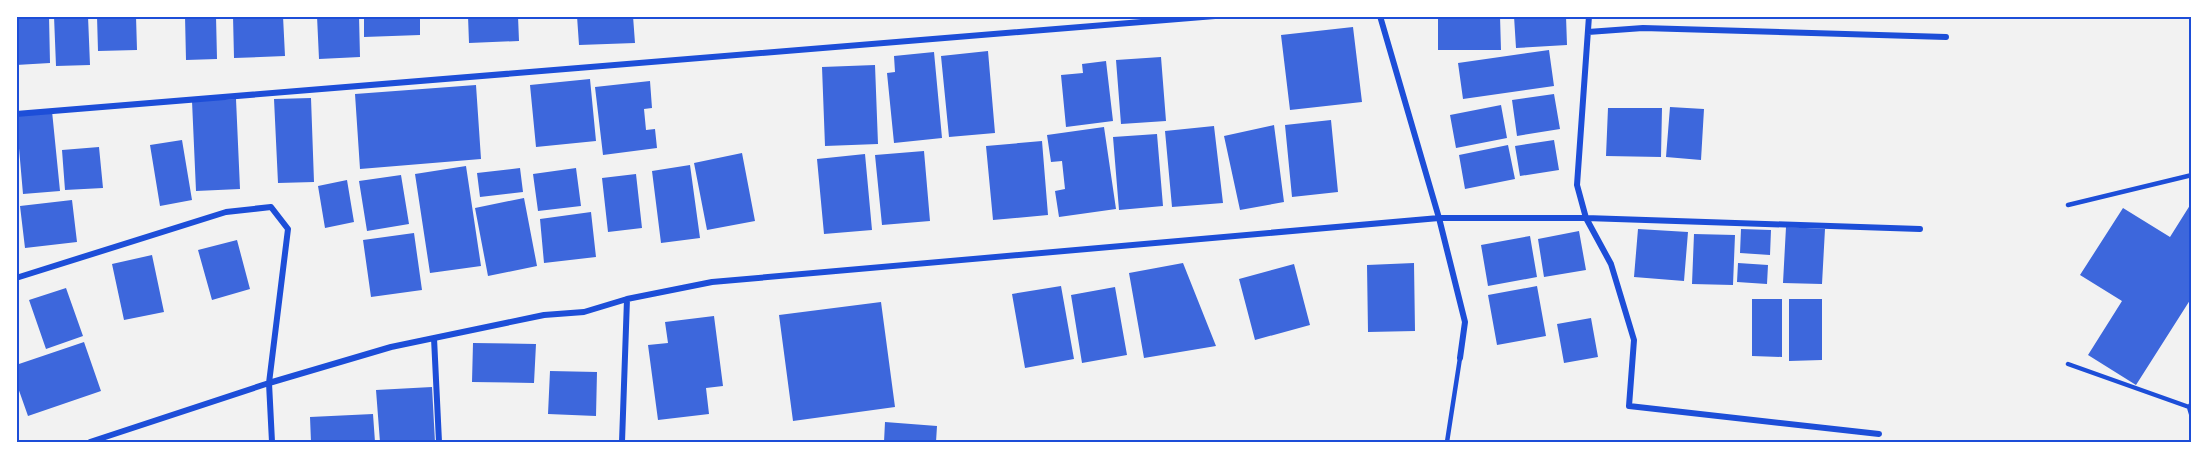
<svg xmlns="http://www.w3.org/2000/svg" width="2208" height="459" font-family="Merriweather,serif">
  <rect width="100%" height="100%" fill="#f2f2f2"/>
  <path fill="#3d67dc" d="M16 16H49L50 63 16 65Z
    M54 16H88L90 65 56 66Z
    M97 16H136L137 50 98 51Z
    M185 16H216L217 59 186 60Z
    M233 16H283L285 56 234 58Z
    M317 16H359L360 57 319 59Z
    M364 16H420V35L364 37Z
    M468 16H518L519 41 469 43Z
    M577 16H633L635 43 579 45Z
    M1438 16H1500L1501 50H1438Z
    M1514 16H1566L1567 45 1516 48Z
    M1353 27 1362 102 1290 110 1281 35Z
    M1549 50 1554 86 1463 99 1458 63Z
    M988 51 995 133 949 137 941 56Z
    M934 52 942 138 894 143 887 73 895 72 894 56Z
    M1161 57 1166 121 1121 124 1116 60Z
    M1106 61 1113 121 1066 127 1061 75 1083 73 1082 64Z
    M875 65 878 144 825 146 822 67Z
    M590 79 596 141 536 147 530 85Z
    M650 81 652 108 644 109 646 130 655 129 657 148 603 155 595 87Z
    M476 85 481 159 360 169 355 94Z
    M1554 94 1560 129 1517 136 1512 100Z
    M311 98 314 182 278 183 274 99Z
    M236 99 240 189 196 191 192 101Z
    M1501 105 1507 138 1456 148 1450 115Z
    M1670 107 1704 109 1701 160 1666 157Z
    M1608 108H1662L1661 157 1606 156Z
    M52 111 60 191 23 194 16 114Z
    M1331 120 1338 192 1292 197 1285 125Z
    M1274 125 1284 202 1240 210 1224 136Z
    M1214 126 1223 203 1172 207 1165 131Z
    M1104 127 1116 209 1059 217 1055 191 1065 189 1062 161 1051 162 1047 135Z
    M1157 134 1163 206 1119 210 1113 137Z
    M182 140 192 200 160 206 150 145Z
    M1554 140 1559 170 1520 176 1515 146Z
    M1042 141 1048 215 993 220 986 146Z
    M1508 145 1515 179 1465 189 1459 155Z
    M99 147 103 188 65 190 62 150Z
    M924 151 930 221 882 225 875 155Z
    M742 153 755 221 707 230 694 163Z
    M865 154 872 230 824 234 817 159Z
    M690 165 700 238 661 243 652 171Z
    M466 166 481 266 430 273 415 174Z
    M520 168 523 192 480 197 477 173Z
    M576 168 581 206 538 211 533 174Z
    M636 174 642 228 608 232 602 178Z
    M401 175 409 224 367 231 359 181Z
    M347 180 354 222 325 228 318 186Z
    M524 198 537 266 488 276 475 208Z
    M72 200 77 242 25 248 20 206Z
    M2192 202V297L2136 385 2088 355 2122 301 2080 275 2123 208 2170 237Z
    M591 212 596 257 544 263 540 219Z
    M1786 227 1825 229 1822 284 1783 283Z
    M1638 229 1688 232 1684 281 1634 277Z
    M1741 229 1771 230 1770 255 1740 253Z
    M1579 231 1586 270 1544 277 1538 239Z
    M414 233 422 290 371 297 363 240Z
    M1694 234 1735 235 1733 285 1692 284Z
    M1530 236 1537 277 1488 286 1481 245Z
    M237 240 250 289 212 300 198 250Z
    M152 255 164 312 124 320 112 264Z
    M1183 263 1216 346 1144 358 1129 273Z
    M1414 263 1415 331 1368 332 1367 265Z
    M1738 263 1768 265 1767 284 1737 282Z
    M1294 264 1310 325 1255 340 1239 279Z
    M1061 286 1074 359 1025 368 1012 294Z
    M1537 286 1546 336 1497 345 1488 295Z
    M1115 287 1127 355 1082 363 1071 295Z
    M66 288 83 336 46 349 29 300Z
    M1752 299H1782V357L1752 356Z
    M1789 299H1822V360L1789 361Z
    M881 302 895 407 793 421 779 315Z
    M714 316 723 386 706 388 709 414 658 420 648 345 668 343 665 322Z
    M1591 318 1598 357 1564 363 1557 324Z
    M84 342 101 391 28 416 16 382V365Z
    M473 343 536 344 534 383 472 382Z
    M550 371 597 372 596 416 548 414Z
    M432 387 435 442H380L376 390Z
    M373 414 375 442H311L310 417Z
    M885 422 937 426 936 442H884Z"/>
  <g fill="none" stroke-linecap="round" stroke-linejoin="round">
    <path stroke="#1d4ed8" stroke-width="4.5" d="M2068 205 2192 175
      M2068 364 2189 407
      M2192 403 2189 407 2192 417
      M1447 442 1460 358"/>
    <path stroke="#1d4ed8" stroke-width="6" d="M1380 16 1439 218 1465 322 1460 358
      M1589 16 1577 185 1586 218 1611 264 1634 340 1629 406 1879 434
      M1588 32 1643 28 1946 37
      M16 114 1215 16
      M16 278 226 212 271 207 288 229 269 383 272 442
      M434 338 439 442
      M90 442 269 383 391 347 544 315 584 312 627 299 712 282 1439 218H1586L1920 229
      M622 442 627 299"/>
  </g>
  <rect width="2208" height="459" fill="none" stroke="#ffffff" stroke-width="36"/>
  <rect x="18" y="18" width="2172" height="423" fill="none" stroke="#1d4ed8" stroke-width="2"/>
</svg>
